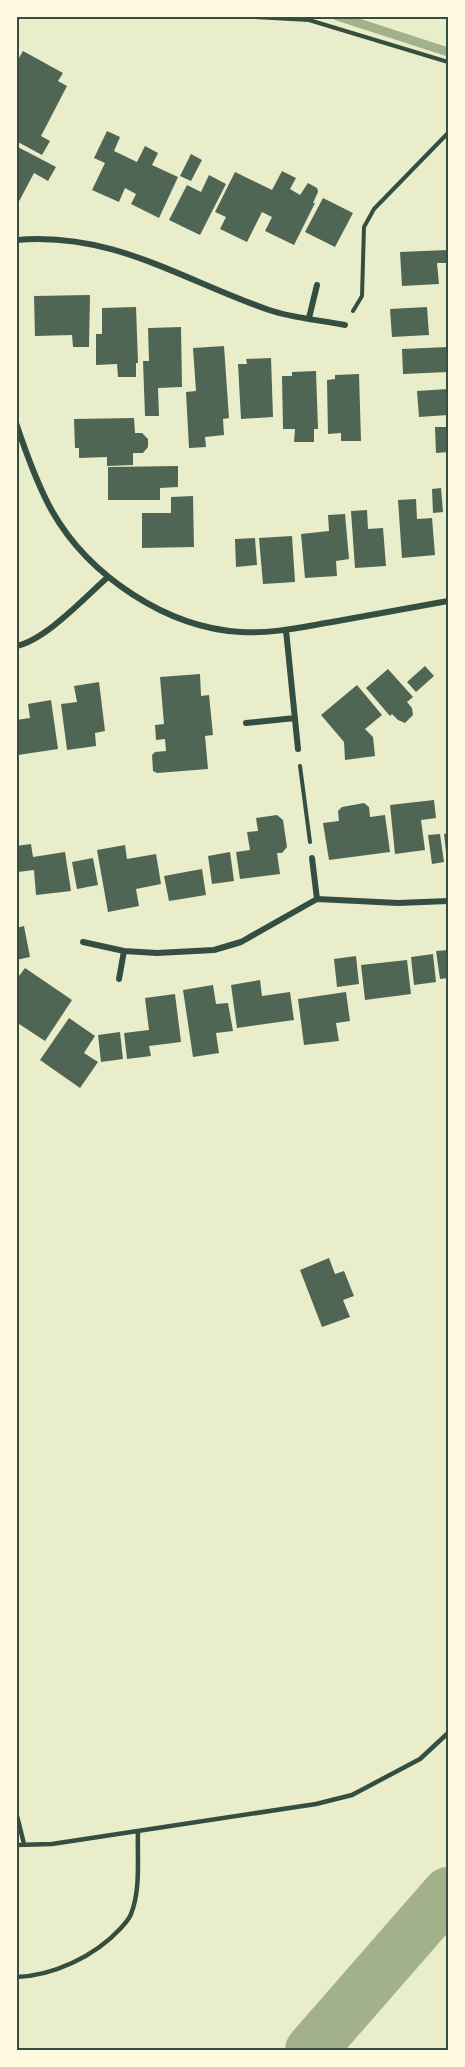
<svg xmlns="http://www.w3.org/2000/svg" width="465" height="2067" font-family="'DM Sans',sans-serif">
  <rect width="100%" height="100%" fill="#e9edc9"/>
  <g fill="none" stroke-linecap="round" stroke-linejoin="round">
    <path stroke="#a3b18a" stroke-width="9" d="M337 16 448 52"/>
    <path stroke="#a3b18a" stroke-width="52" d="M311 2050 448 1893"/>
  </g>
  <path fill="#4f6655" d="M23 51 63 73 58 81 67 86 41 136 50 141 42 155 16 141V63Z
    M107 131 120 137 114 151 137 162 145 146 158 153 152 165 178 177 159 218 131 204 136 194 125 188 119 202 92 190 105 163 94 158Z
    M16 146 56 167 48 181 34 173 16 207Z
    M191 154 202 160 191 181 180 176Z
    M282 171 296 178 290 189 300 195 308 183 317 188 318 192 313 203H315L294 245 265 231 272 217 262 212 247 242 220 229 226 217 215 212 235 172 272 190Z
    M209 175 226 184 200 235 169 220 187 185 201 192Z
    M323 198 353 213 335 247 305 232Z
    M447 250 448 263H437L439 284 402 286 400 252Z
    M90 295 89 347H73L72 335 35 336 34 296Z
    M136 307 138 363H136V377H118L117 364 96 365V334H102V308Z
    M427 307 429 335 392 337 390 309Z
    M181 327 182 387 158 388 159 416H145L143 361H149L148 328Z
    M224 346 229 418 223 419 224 435 205 437 206 447 189 448 186 392 196 391 193 348Z
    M448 347V372L403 374 402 349Z
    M271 358 273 417 241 419 238 364H247L246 359Z
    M316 371 318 429H314V442H294L295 429H283L282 376H292V372Z
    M359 374 361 441H341V433L328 434 327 380 335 379V375Z
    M448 389V415L419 417 417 391Z
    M134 418 135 433H142L148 439V447L143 453H133V465L107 466V457L79 458V448H75L74 419Z
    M435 427H448V452L436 453Z
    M178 466V487L160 488V500H108V467Z
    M441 488 443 512 433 513 432 489Z
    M193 496 194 547 142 548V513H171V497Z
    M416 499 417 519 432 518 435 555 402 558 398 500Z
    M367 510 368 529 383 528 386 566 355 568 351 511Z
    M345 514 349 559 336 561 337 576 305 578 301 534 329 531 328 515Z
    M292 536 295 582 263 584 259 538Z
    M255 538 257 565 236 567 235 539Z
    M425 666 434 676 416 692 407 682Z
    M388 669 413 697 407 702 412 708 413 715 405 723 398 720 392 714 390 716 366 688Z
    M200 674 201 696 209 695 213 735 205 736 208 769 157 773 153 771 152 755 155 752 166 751 165 739 156 740 155 725 164 724 160 677Z
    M99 682 105 731 95 733 96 746 67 750 61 704 77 702 74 686Z
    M357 685 382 715 365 729 373 737 375 756 345 760 344 742 321 715Z
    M51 700 58 749 18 755 16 720 30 718 28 704Z
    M434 800 436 818 421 820 425 850 395 854 390 805Z
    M364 803 369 807 370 817 385 815 390 852 329 860 323 823 339 821 338 811 342 807Z
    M277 815 283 820 287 847 282 853H277L280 874 240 879 236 852 250 850 247 832 258 831 256 818Z
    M448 833V861H447L444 834Z
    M440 834 444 862 432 864 428 835Z
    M31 844 33 857 65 852 71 891 36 895 34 870 18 872 16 862V846Z
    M125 845 127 859 156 854 161 884 136 889 139 906 108 912 97 850Z
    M230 852 234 881 212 884 208 856Z
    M93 858 98 885 77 889 72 862Z
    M202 869 206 895 169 901 164 876Z
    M24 926 30 957 16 960V928Z
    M448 950V978L440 979 436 951Z
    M433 954 436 982 414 985 411 957Z
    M356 956 359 984 337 987 334 959Z
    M407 960 411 994 365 1000 361 965Z
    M25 968 72 1000 45 1041 16 1022V980Z
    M260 980 262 996 290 992 294 1020 237 1028 231 985Z
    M213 985 216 1004 228 1003 233 1031 216 1033 219 1053 193 1057 183 990Z
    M346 992 350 1021 336 1023 339 1041 304 1045 298 999Z
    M175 994 181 1042 149 1046 151 1056 127 1059 124 1033 149 1030 145 998Z
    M69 1018 95 1036 84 1053 98 1062 80 1088 40 1060Z
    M120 1032 123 1059 101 1062 98 1035Z
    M329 1258 335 1274 344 1271 354 1296 343 1300 350 1317 322 1327 300 1270Z"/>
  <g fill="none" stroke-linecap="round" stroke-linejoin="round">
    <path stroke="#344e41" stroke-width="4" d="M237 16 309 20 448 62
      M353 311 362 296 364 227 374 209 448 133
      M300 766 310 842"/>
    <path stroke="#344e41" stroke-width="4.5" d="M16 1812 24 1844
      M16 1845 52 1844 316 1804 352 1795 420 1759 448 1733
      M16 1977C53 1976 95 1956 120 1929 124 1924 129 1920 131 1914 141 1889 137 1858 138 1831"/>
    <path stroke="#344e41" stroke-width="6" d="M16 240C112 231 182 280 269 310 292 318 320 320 345 325
      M309 318 317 285
      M16 423C26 453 37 484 52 511 89 576 167 628 241 632 271 634 302 627 332 622 371 615 410 608 448 601
      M286 630 298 749
      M16 646C46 640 85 597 108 577
      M246 723 295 718
      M312 858 317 899
      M83 942 124 951 157 953 214 950 241 942 317 899 398 903 448 901
      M119 979 124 951"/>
  </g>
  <rect width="465" height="2067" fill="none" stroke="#fefae0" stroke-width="36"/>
  <rect x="18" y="18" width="429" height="2031" fill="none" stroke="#344e41" stroke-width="2"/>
</svg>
